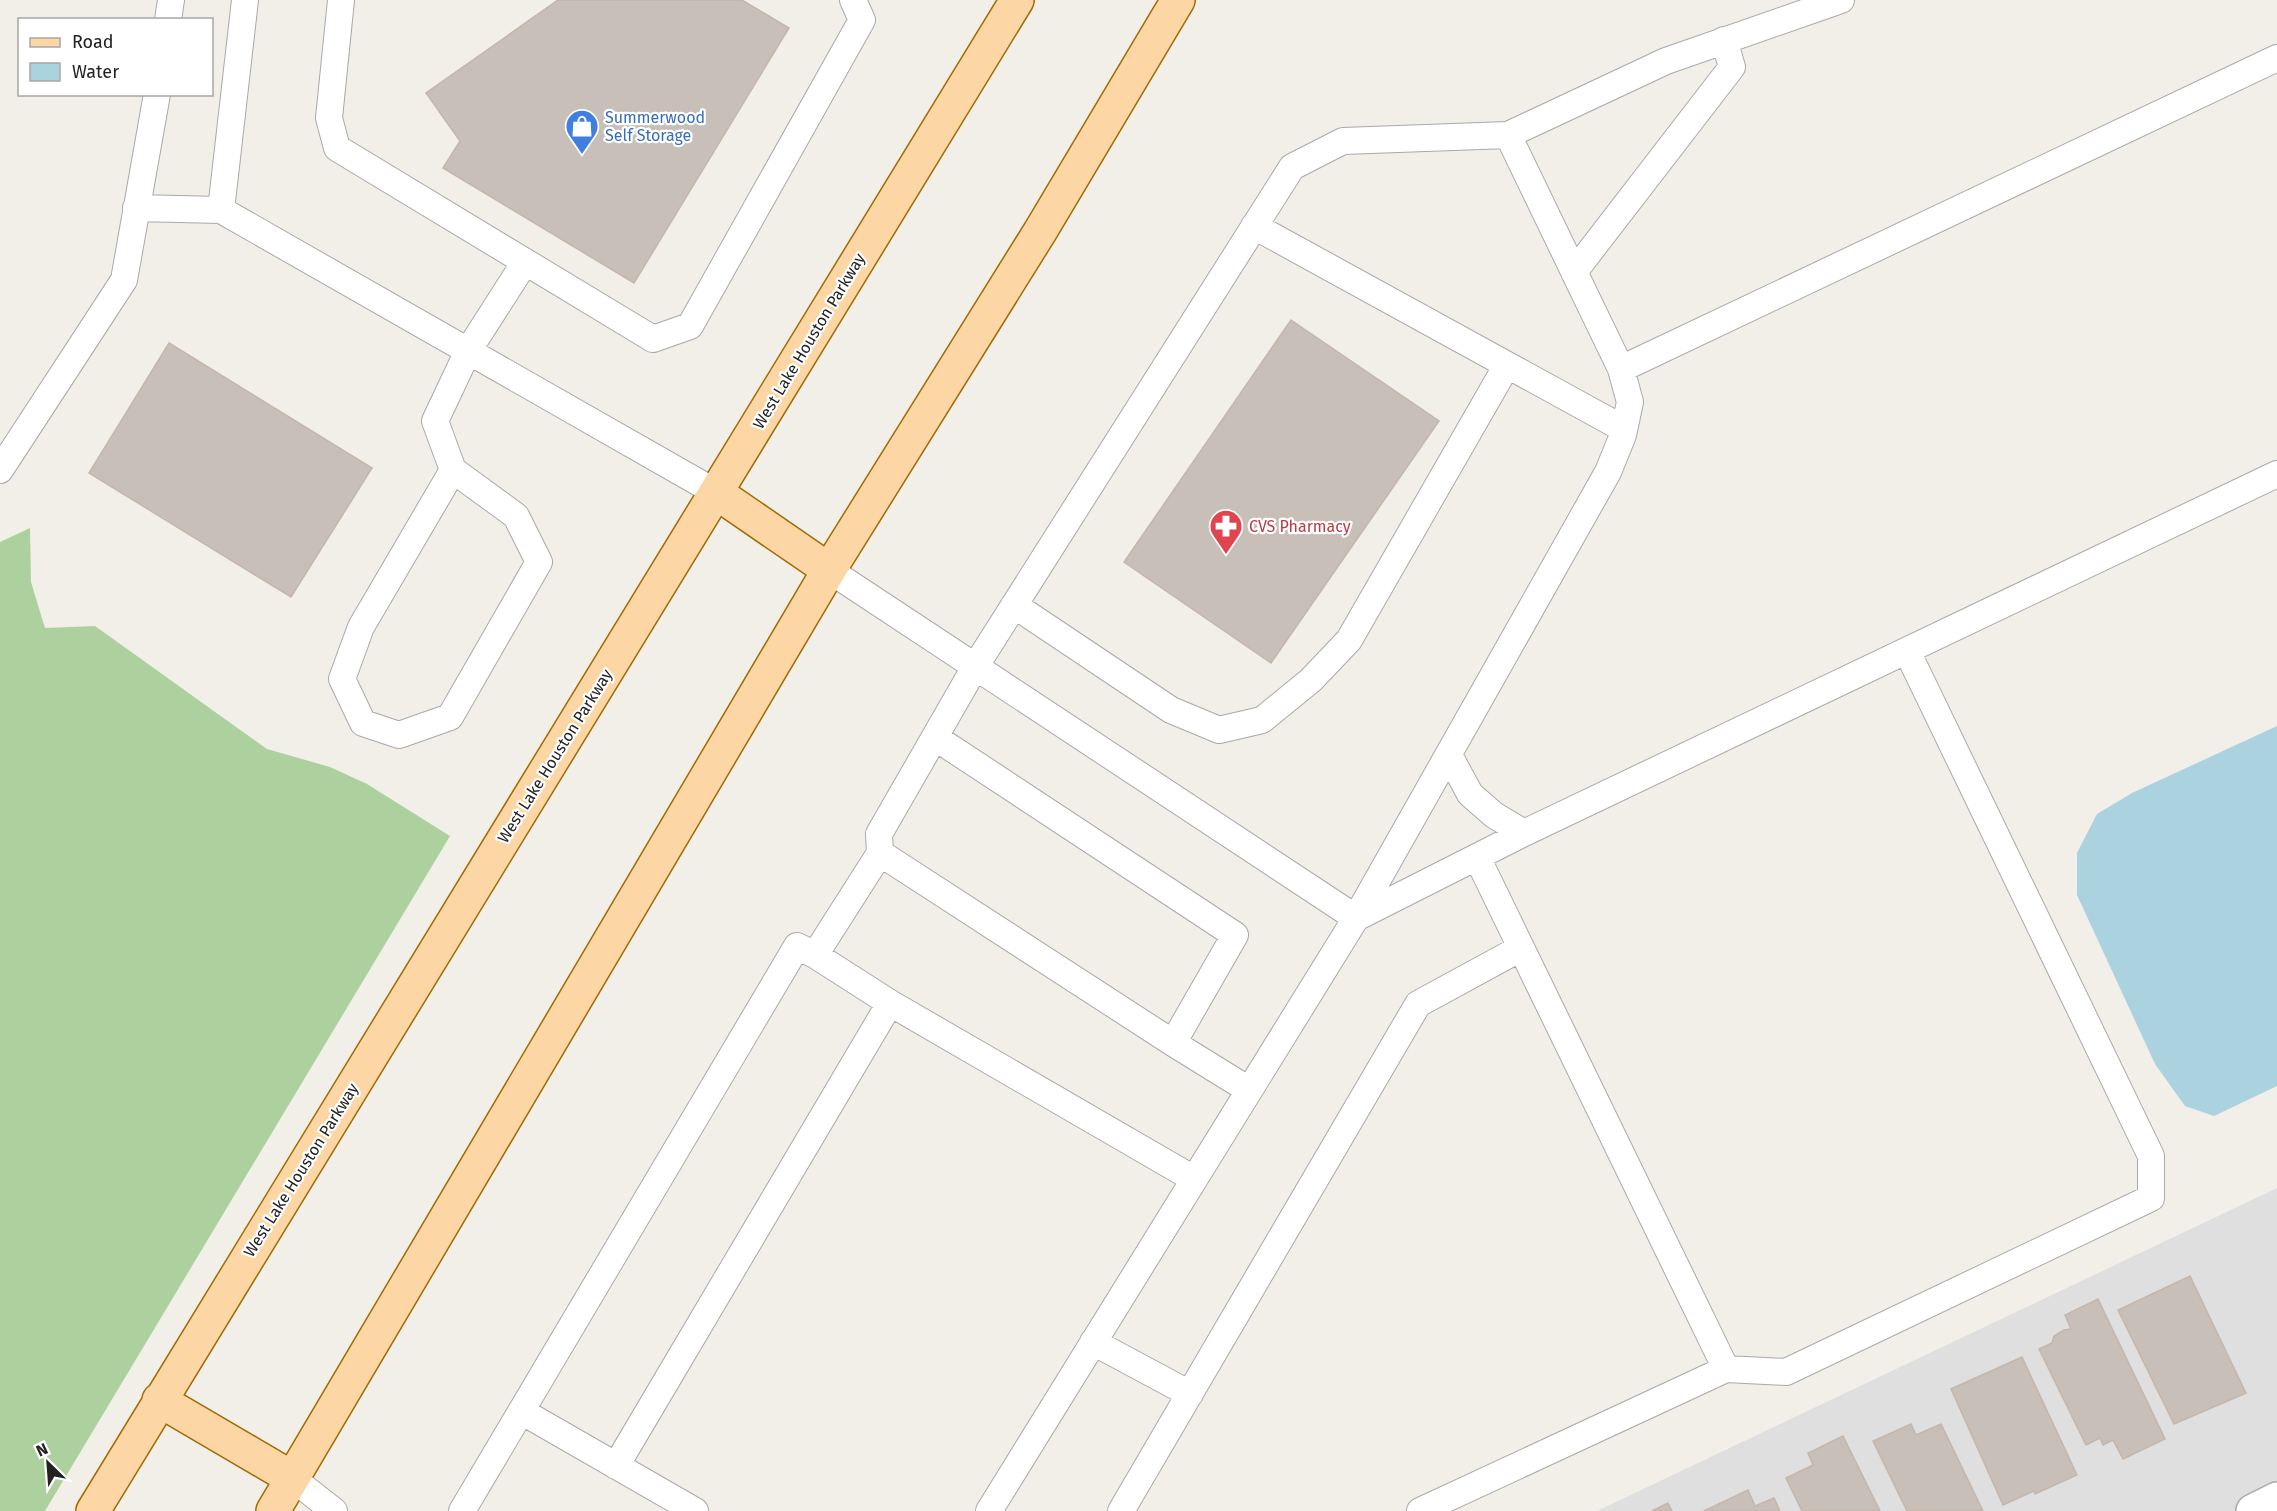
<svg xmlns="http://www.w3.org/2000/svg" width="2277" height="1511" font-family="'Fira Sans',sans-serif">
  <rect width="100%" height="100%" fill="#f2efe9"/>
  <path fill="#e0dfdf" d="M2277 1188V1511H1597Z"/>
  <path fill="#add19e" d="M30 528 31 582 45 628 95 626 267 749 330 767 367 784 450 836 45 1511H0V542Z"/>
  <path fill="#aad3df" d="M2277 726V1086L2214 1116 2185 1106 2155 1064 2077 895V853L2097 814 2132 793Z"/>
  <path fill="#c7bfb8" stroke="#c4b6ab" stroke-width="1.5" d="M558 0H742L789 28 634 283 443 168 460 141 426 93Z
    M1291 320 1439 421 1271 663 1124 562Z
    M169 343 372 468 291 597 89 473Z
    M2190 1276 2246 1393 2174 1424 2118 1310Z
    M2098 1299 2165 1439 2123 1459 2113 1440 2103 1445 2100 1438 2086 1445 2039 1349 2052 1343 2054 1336 2064 1330 2071 1329 2065 1315Z
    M2022 1357 2077 1475 2035 1494 2034 1491 2003 1505 1951 1389Z
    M1911 1424 1916 1435 1941 1424 1983 1511H1907L1873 1441Z
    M1843 1436 1880 1511H1802L1786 1478 1813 1465 1808 1453Z
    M1748 1490 1755 1506 1774 1498 1780 1511H1704Z
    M1668 1503 1672 1511H1652Z"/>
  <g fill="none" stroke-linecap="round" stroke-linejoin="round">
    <defs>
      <path id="lane" d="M341 0 329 118 337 148 653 339 690 326 862 20 853 0
        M168 20 171 0
        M136 208 221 210 717 493
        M221 210 245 0
        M1254 226 1624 429
        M1574 272 1732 67 1724 40
        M1621 369 2277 58
        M0 470 124 280 157 94
        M453 470 361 627 342 679 363 723 399 735 450 717 539 562 516 516 453 470 435 421 468 351 525 262
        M829 570 1356 918
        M1014 605 1171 710 1219 730 1262 720 1311 680 1349 640 1507 365
        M936 738 1235 935 1173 1043
        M1449 755 1470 794 1494 815 1524 833
        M1477 857 1726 1369 1786 1372 2151 1198V1156L1907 651
        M1356 918 1524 833 2277 474
        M815 955 880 853
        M1249 1090 1173 1043 880 853 879 834 975 667 1292 167 1343 141 1508 135 1666 61 1841 0
        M1093 1342 1190 1394
        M521 1411 695 1511
        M616 1466 890 1003
        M292 1478 334 1511
        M462 1511 797 946 815 955 890 1003 1194 1179
        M989 1511 1356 918 1608 472 1623 435 1630 402 1621 369 1508 135
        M1121 1511 1418 1004 1521 948
        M1420 1511 1726 1369"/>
      <path id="street" d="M2253 1511 2277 1499"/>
      <path id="primary" d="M717 493 829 570
        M159 1400 292 1478
        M93 1511 1017 0
        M273 1511 829 570 1041 230 1178 0"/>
    </defs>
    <use href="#lane" stroke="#a9a9a9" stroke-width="28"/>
    <use href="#street" stroke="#a9a9a9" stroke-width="36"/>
    <use href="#primary" stroke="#a06b00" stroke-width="36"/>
    <use href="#lane" stroke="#fff" stroke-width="26"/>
    <use href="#street" stroke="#fff" stroke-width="33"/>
    <use href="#primary" stroke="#fcd6a4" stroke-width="33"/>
  </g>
  <defs>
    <symbol id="shop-pin" viewBox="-11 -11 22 30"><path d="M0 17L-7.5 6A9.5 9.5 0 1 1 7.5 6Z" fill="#3f7fe0" stroke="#fff"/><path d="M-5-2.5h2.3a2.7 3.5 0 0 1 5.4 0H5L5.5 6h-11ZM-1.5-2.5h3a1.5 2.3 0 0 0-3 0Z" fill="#fff"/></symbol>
    <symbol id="pharmacy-pin" viewBox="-11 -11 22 30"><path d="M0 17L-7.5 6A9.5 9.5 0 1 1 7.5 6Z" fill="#e0444e" stroke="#fff"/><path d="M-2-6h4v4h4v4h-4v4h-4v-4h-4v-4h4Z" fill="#fff"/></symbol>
  </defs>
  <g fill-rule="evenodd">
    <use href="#shop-pin" x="563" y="107" width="38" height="52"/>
    <use href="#pharmacy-pin" x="1207" y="507" width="38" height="52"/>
  </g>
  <g text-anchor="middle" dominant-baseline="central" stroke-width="4.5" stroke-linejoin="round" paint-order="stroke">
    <g font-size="16" fill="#366cbe" stroke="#fff" text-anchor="start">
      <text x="605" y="117">Summerwood<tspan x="605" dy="18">Self Storage</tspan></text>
    </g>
    <g font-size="16" fill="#222" stroke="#fff">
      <text transform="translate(809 341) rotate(-59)">West Lake Houston Parkway</text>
      <text transform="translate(555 756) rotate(-58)">West Lake Houston Parkway</text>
      <text transform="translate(301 1170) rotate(-58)">West Lake Houston Parkway</text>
    </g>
    <g font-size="16" fill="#be3a42" stroke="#fff" text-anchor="start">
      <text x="1249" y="526">CVS Pharmacy</text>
    </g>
  </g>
  <rect x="18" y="18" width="195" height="78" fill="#ffffff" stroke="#a7a7a7" stroke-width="1.5"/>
  <rect x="30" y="38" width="30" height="9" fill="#fcd6a4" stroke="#a7a7a7" stroke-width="1.5"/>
  <text x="72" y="48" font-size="18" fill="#222222">Road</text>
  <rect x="30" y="63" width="30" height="18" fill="#aad3df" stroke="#a7a7a7" stroke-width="1.5"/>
  <text x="72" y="78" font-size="18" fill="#222222">Water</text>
  <g transform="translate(48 1463) rotate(335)" stroke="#ffffff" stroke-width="4.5" paint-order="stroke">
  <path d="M0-4.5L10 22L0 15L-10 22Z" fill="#222222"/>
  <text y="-9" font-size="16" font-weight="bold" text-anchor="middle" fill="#222222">N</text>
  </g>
</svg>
